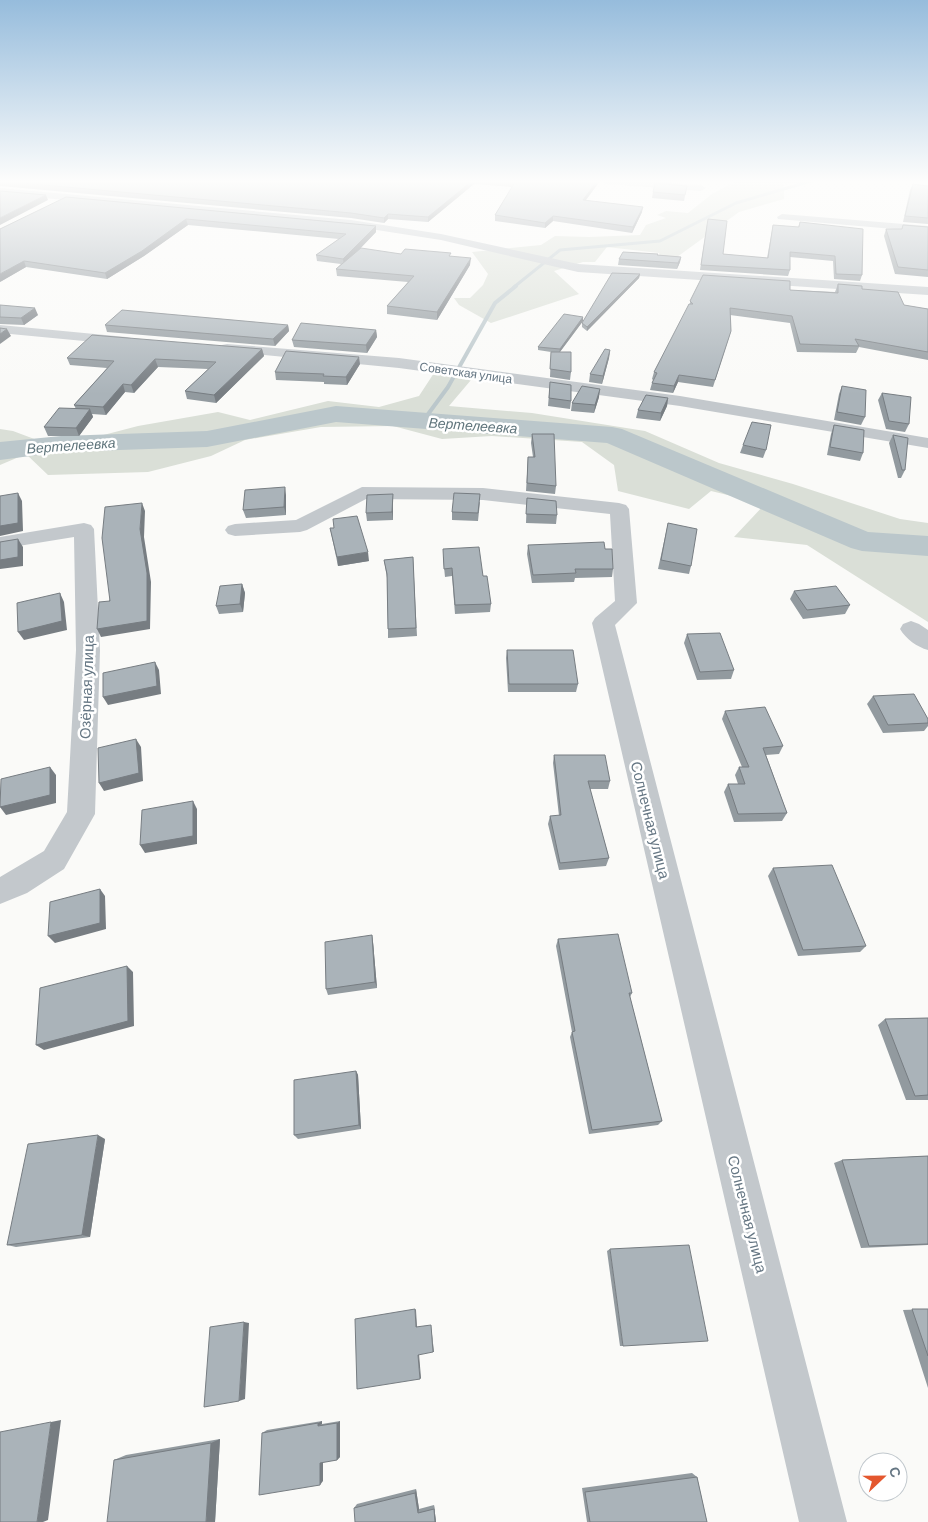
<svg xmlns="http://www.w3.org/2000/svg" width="928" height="1522" font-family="Barlow,sans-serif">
  <rect width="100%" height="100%" fill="#fafaf8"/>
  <path fill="#dadfd7" d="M736 181H841L784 184V199L739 212 677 257 660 256 659 253 607 247 595 262H583L554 271 579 294 491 323 459 305 454 298H470L483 285 488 274 472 252 541 245 555 236 589 237 640 235 646 225 666 218 657 215 666 211 688 213 712 194Z
    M434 373 471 380 449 406 532 413 645 431 719 463 793 484 900 519 928 523V622L807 545 734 537 765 504 711 491 689 509 618 491 614 465 582 442 492 436 442 439 393 426 321 427 245 440 211 456 148 472 48 475 26 454 0 465V429L13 431 45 443 92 438 138 426 218 412 250 420 328 401 379 407 419 396Z"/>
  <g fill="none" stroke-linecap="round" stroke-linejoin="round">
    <path stroke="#bbc7cb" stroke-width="3" d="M514 287 560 250 660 241 736 203 811 181"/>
    <path stroke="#bbc7cb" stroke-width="4" d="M423 421 448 387 495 303 516 286"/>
    <path fill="#bbc7cb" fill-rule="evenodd" d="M336 406 612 427 622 429 868 532 928 536V556L862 551 851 548 607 443 336 422 207 447 61 452 0 460V442L61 436 207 431Z"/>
    <path fill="#c3c8cc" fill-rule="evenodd" d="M601 181H649L701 185 706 188 701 191 606 184Z
      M0 188 351 220 441 234 578 264 928 287V295L578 272 441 240 351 226 0 194Z
      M782 214 928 226V232L778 219 777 217Z
      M0 325 126 337 131 338 133 341 131 344 126 345 0 333Z
      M227 344 399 358 680 396 928 438V448L680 406 399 368 222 351 220 348 222 345Z
      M362 487 483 488 619 503 626 505 629 509 637 603 615 625 847 1522H799L592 623 595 618 615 601 610 514 483 500 366 499 307 530 300 532 235 536 228 534 225 530 228 526 235 524 296 520Z
      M84 523 91 525 94 529 100 650 95 814 64 869 27 893 0 904V877L44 851 67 812 76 650 74 537 0 549V537Z
      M911 621 919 624 928 630V650C917 647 906 639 900 629L903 624Z"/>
  </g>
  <path fill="#929a9f" d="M0 181H600L586 200 642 212 632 233 553 221 545 228 495 221V215L512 187 474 184 428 222 388 219 384 223 351 218 0 186Z
    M913 184 928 186V224L903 222 910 190Z
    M687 186 684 201 652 198 653 192Z
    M66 197 376 226V232L358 251 401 254 451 256 470 265 437 320 387 314V306L408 282 337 276 336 269 341 264 317 261 316 255 339 239 188 225 144 256 107 279 26 267 0 282Z
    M800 222 862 275 860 281 834 279 833 261 790 257V270L788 276 700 270 707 224 723 254 767 258 773 225 798 227Z
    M903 225 928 227V277L895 274 884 236 886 229H902Z
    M658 255 681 257 680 262 677 269 618 265 619 259Z
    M640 274 639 278 587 331 582 327V323Z
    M838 284 862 289 904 305 928 309V360L859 347 856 353 797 352 790 323 730 315 731 331 713 387 678 382 673 393 650 390 652 383 653 380 652 379 654 372 690 304V301L790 290 835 292Z
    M0 305 38 315 24 325 0 324Z
    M583 317V321L560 352 571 372 570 380 550 377 551 352 538 350V347Z
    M105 325H288L289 331 275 346 107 332Z
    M376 330 377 337 367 353 294 347 292 340Z
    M262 349 264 356 216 403 187 399 185 391 208 369 158 367 134 393 125 392 106 415 92 414 93 417 79 436H48L44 427 76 409 74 405 107 368 70 365 67 358Z
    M610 350 609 358 602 384 589 382 590 374Z
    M360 364 347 385 324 384V382L276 380 275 372Z
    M550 382 571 401 570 409 548 406Z
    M842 386 865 417 861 425 834 420 839 394Z
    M882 393 909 424 905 432 886 429 878 400Z
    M599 397 594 413 571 411 572 403Z
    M668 398 667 406 660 421 636 418 638 410Z
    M834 425 863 453 860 461 827 455 831 434Z
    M532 434 556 486 555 494 526 491 528 457H533L531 443Z
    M893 435 905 470 901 478H898L889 443Z
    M743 445 766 450 763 458 740 453Z
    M393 494V520L367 521 366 513Z
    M286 495V515L246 518 243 510Z
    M527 498 557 515 556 524 526 523Z
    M480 502 478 521 452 520V512Z
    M668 523 691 566 689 574 658 569Z
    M330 528 369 561 338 566Z
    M528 545 605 549 613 569 612 577 575 578 574 582 532 583 527 554Z
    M413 557 417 636 388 638V629L387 578 384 560Z
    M443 557 483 576 491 604 490 612 455 614 452 576 445 577Z
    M242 584 245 593 243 612 219 614 216 606Z
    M794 591 850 605 845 614 803 619 790 599Z
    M687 634 734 670 731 679 697 680 684 643Z
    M507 650 578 684 576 692H508L506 658Z
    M873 696 928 719V726L924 731 883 733 867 704Z
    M725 711 783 746 779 754 766 755 787 813 782 821 734 822 724 792 728 784H738L735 775 739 767H742L722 719Z
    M554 755 610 781 608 789H590L609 858 606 866 559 870 548 824 550 816H559L553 763Z
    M773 868 866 946 860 952 798 956 768 876Z
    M372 935 373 942 377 988 328 995 326 989Z
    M558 939 632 993 630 997 662 1121 658 1125 589 1134 570 1037 572 1032 556 946Z
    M928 1018V1100H906L878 1025 885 1019Z
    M356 1071 358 1075 361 1129 298 1139 294 1135Z
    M105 1139 90 1237 16 1247 7 1245Z
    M928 1156V1245L861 1248 834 1163 842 1160Z
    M610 1249 623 1346H620L607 1251Z
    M928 1309V1388L903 1310Z
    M322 1421V1424L340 1421V1457L337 1460 323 1462V1481L262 1433 267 1430Z
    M220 1439 215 1522 114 1460 126 1455Z
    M692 1473 697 1477 707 1522H587L582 1488Z
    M416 1489 419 1509 434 1505 436 1522 354 1508 357 1504Z"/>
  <path fill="#777d82" d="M472 181H474V184L428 222V217Z
    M597 181H600L582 205 583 200Z
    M46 195 48 200 0 225V218Z
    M643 207 642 212 632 233 633 227Z
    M388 214V219L384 223V218Z
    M553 216V221L545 228V223Z
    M186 219 188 225 144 256 107 279 105 273Z
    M376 226V232L344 265 343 259Z
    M681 257 680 262 677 269 678 263Z
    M471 258 470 265 437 320V312Z
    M24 261 26 267 0 282V274Z
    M640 274 639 278 587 331V327Z
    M35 308 38 315 24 325 21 318Z
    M583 317V321L559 353 560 349Z
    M288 325 289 331 275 346 273 339Z
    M7 329 11 336 0 344V334Z
    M376 330 377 337 367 353 366 345Z
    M262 349 264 356 216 403 214 395Z
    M610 350 609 358 602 384 603 376Z
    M359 357 360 364 347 385 346 377Z
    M155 359 158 367 134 393 131 385Z
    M679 375 678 382 673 393 674 386Z
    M123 384 125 392 106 415 103 407Z
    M600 389 599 397 594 413 595 405Z
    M668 398 667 406 660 421 661 413Z
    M90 409 93 417 79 436 76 428Z
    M285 487 286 495V515L284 507Z
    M18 493 22 501 23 531 0 536V526Z
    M393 494V520L392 512Z
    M142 503 145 511 144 537 151 582 150 629 101 637 97 629 140 529Z
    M18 539 23 547V566L0 569V560Z
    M368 552 369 561 338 566 337 557Z
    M242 584 245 593 243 612 240 604Z
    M60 593 64 602 67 630 24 640 18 632Z
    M155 662 159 670 161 694 108 705 103 697Z
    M136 739 141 747 143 781 104 791 99 783Z
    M50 767 56 775V803L6 815 0 807Z
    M193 801 197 809V844L145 853 140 845Z
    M100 889 105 896 106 929 55 943 48 936Z
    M372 935 373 942 377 988 375 982Z
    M127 966 133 972 134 1026 44 1050 36 1045Z
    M356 1071 358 1075 361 1129 359 1125Z
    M98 1135 105 1139 90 1237 82 1235Z
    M415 1309 416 1310 417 1327H416Z
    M244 1322 249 1323 245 1399 239 1401Z
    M431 1325 434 1352H433Z
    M419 1354 421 1378 420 1379 418 1355Z
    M61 1420 48 1520 43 1522H37L51 1422Z
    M322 1421V1424L318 1426V1423Z
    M340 1421V1457L337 1460V1423Z
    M220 1439 215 1522H206L211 1443Z
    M323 1460V1481L320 1485V1463Z
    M416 1489 419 1509 418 1513 415 1493Z
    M434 1505 436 1522H435L434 1509Z"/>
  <path fill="#aab3b9" stroke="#777d82" d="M0 181H472L428 217 388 214 384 218 351 213Z
    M504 181H597L583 200 643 207 633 227 553 216 545 223 495 215 515 182Z
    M655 183 687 186 685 195 653 192Z
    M913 184 928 186V218L905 216Z
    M0 191 46 195 0 218Z
    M66 197 376 226 343 259 316 255 346 234 186 219 142 251 105 273 24 261 0 274V229Z
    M708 219 727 221 723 254 768 258 773 225 799 227 800 222 863 229 862 275 836 274 835 256 790 252V270L701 265Z
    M903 225 928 227V270L898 267 886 229H902Z
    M361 248 401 254 405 249 451 253 449 256 471 258 437 312 387 306 414 276 336 269Z
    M623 252 658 254 657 255 681 257 678 263 619 259Z
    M612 273 640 274 587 327 582 323Z
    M703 275 790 281V290L838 293V284L862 286V289L898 292 904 305 928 309V352L855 339 859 346 800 344 792 316 730 308 731 331 715 380 679 375 674 386 652 383 657 373 654 372 689 304H693L690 301Z
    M0 305 35 308 21 318 0 317Z
    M122 310 288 325 273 339 105 325Z
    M564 314 583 317 560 349 538 347Z
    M301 323 376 330 366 345 292 340Z
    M0 328 7 329 0 334Z
    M92 335 262 349 214 395 185 391 216 362 155 359 131 385 123 384 103 407 74 405 114 361 67 358Z
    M605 349 610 350 603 376 590 374Z
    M286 351 359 357 346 377 323 376 324 374 275 372Z
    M551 352H571V372L550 369Z
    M550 382 571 385V401L549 398Z
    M582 386 600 389 595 405 572 403Z
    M842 386 866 390 865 417 837 412Z
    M882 393 911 397 909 424 889 421Z
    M646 395 668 398 661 413 638 410Z
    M59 408 90 409 76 428 44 427Z
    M752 422 771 425 766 450 743 445Z
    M834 425 864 430 863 453 830 447Z
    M532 434H554L556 486 527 483 528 457H535Z
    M893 435 908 438 905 470H902Z
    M285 487 284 507 243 510 245 490Z
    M18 493V523L0 526V496Z
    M454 493 480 494 478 513 452 512Z
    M393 494 392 512 366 513 367 495Z
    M527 498 556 501 557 515 526 514Z
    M142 503 140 529 147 573V621L97 629 99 602 110 601 102 538 105 507Z
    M357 516 368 552 337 557 330 528H334L333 519Z
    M668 523 697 529 691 566 661 560Z
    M18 539V557L0 560V542Z
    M604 542 605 549H612L613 569H575L576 573 533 575 528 545Z
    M479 547 483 576H487L491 604 455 605 452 568 444 569 443 549Z
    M413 557 416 628 388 629 387 574 384 560Z
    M242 584 240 604 216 606 220 586Z
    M836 586 850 605 807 610 794 591Z
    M60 593 62 621 18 632 17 603Z
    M720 633 734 670 700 672 687 634Z
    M507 650H573L578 684H509Z
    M155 662 157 686 103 697V673Z
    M914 694 928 719V723L888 725 873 696Z
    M765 707 783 746 763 748 787 813 738 814 728 784H745L739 767H749L725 711Z
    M136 739 139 773 99 783 98 748Z
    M554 755H605L610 781H588L609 858 560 863 550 816 561 815Z
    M50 767V795L0 807 1 779Z
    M193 801V836L140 845 142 810Z
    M832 865 866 946 803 950 773 868Z
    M100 889V923L48 936 50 902Z
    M618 934 632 993H629L662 1121 592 1130 572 1032 575 1031 558 939Z
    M372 935 375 982 326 989 325 942Z
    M127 966 128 1021 36 1045 40 988Z
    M928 1018V1095L915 1096 885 1019Z
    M356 1071 359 1125 294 1135V1080Z
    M98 1135 82 1235 7 1245 28 1144Z
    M928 1156V1244L869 1246 842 1160Z
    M689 1245 708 1341 623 1346 610 1249Z
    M415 1309 416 1327 431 1325 433 1352 418 1355 420 1379 357 1389 355 1319Z
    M912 1309H928V1356Z
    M244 1322 239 1401 204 1407 210 1327Z
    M51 1422 37 1522H0V1432Z
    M318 1423V1426L337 1423V1460L320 1463V1485L259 1495 262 1433Z
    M211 1443 206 1522H107L114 1460Z
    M697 1477 707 1522H590L585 1492Z
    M415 1493 418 1513 434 1509 435 1522H355L354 1508Z"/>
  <linearGradient id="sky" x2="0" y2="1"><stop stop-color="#96bcdc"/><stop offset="0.46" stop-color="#fdfdfc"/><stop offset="1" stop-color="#fdfdfc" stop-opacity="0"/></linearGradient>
  <rect width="928" height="394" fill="url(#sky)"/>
  <g text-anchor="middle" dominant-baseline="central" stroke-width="5" stroke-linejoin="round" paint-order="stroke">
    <g font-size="12" fill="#657683" stroke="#fff">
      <text transform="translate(466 372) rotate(8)">Советская улица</text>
    </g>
    <g font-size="14" font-style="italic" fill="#60757c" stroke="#fff">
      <text transform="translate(473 425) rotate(4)">Вертелеевка</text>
      <text transform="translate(71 445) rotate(-4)">Вертелеевка</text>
    </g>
    <g font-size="15" fill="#657683" stroke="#fff">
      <text transform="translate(86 687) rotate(-88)">Озёрная улица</text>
      <text transform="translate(651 820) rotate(76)">Солнечная улица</text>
      <text transform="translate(748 1214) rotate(76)">Солнечная улица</text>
    </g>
  </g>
  <g transform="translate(883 1477) rotate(68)"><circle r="24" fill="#ffffff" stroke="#c1c8cd"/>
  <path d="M0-4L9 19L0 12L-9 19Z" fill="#e4572e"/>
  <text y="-8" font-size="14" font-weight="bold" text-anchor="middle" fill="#657683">С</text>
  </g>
</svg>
